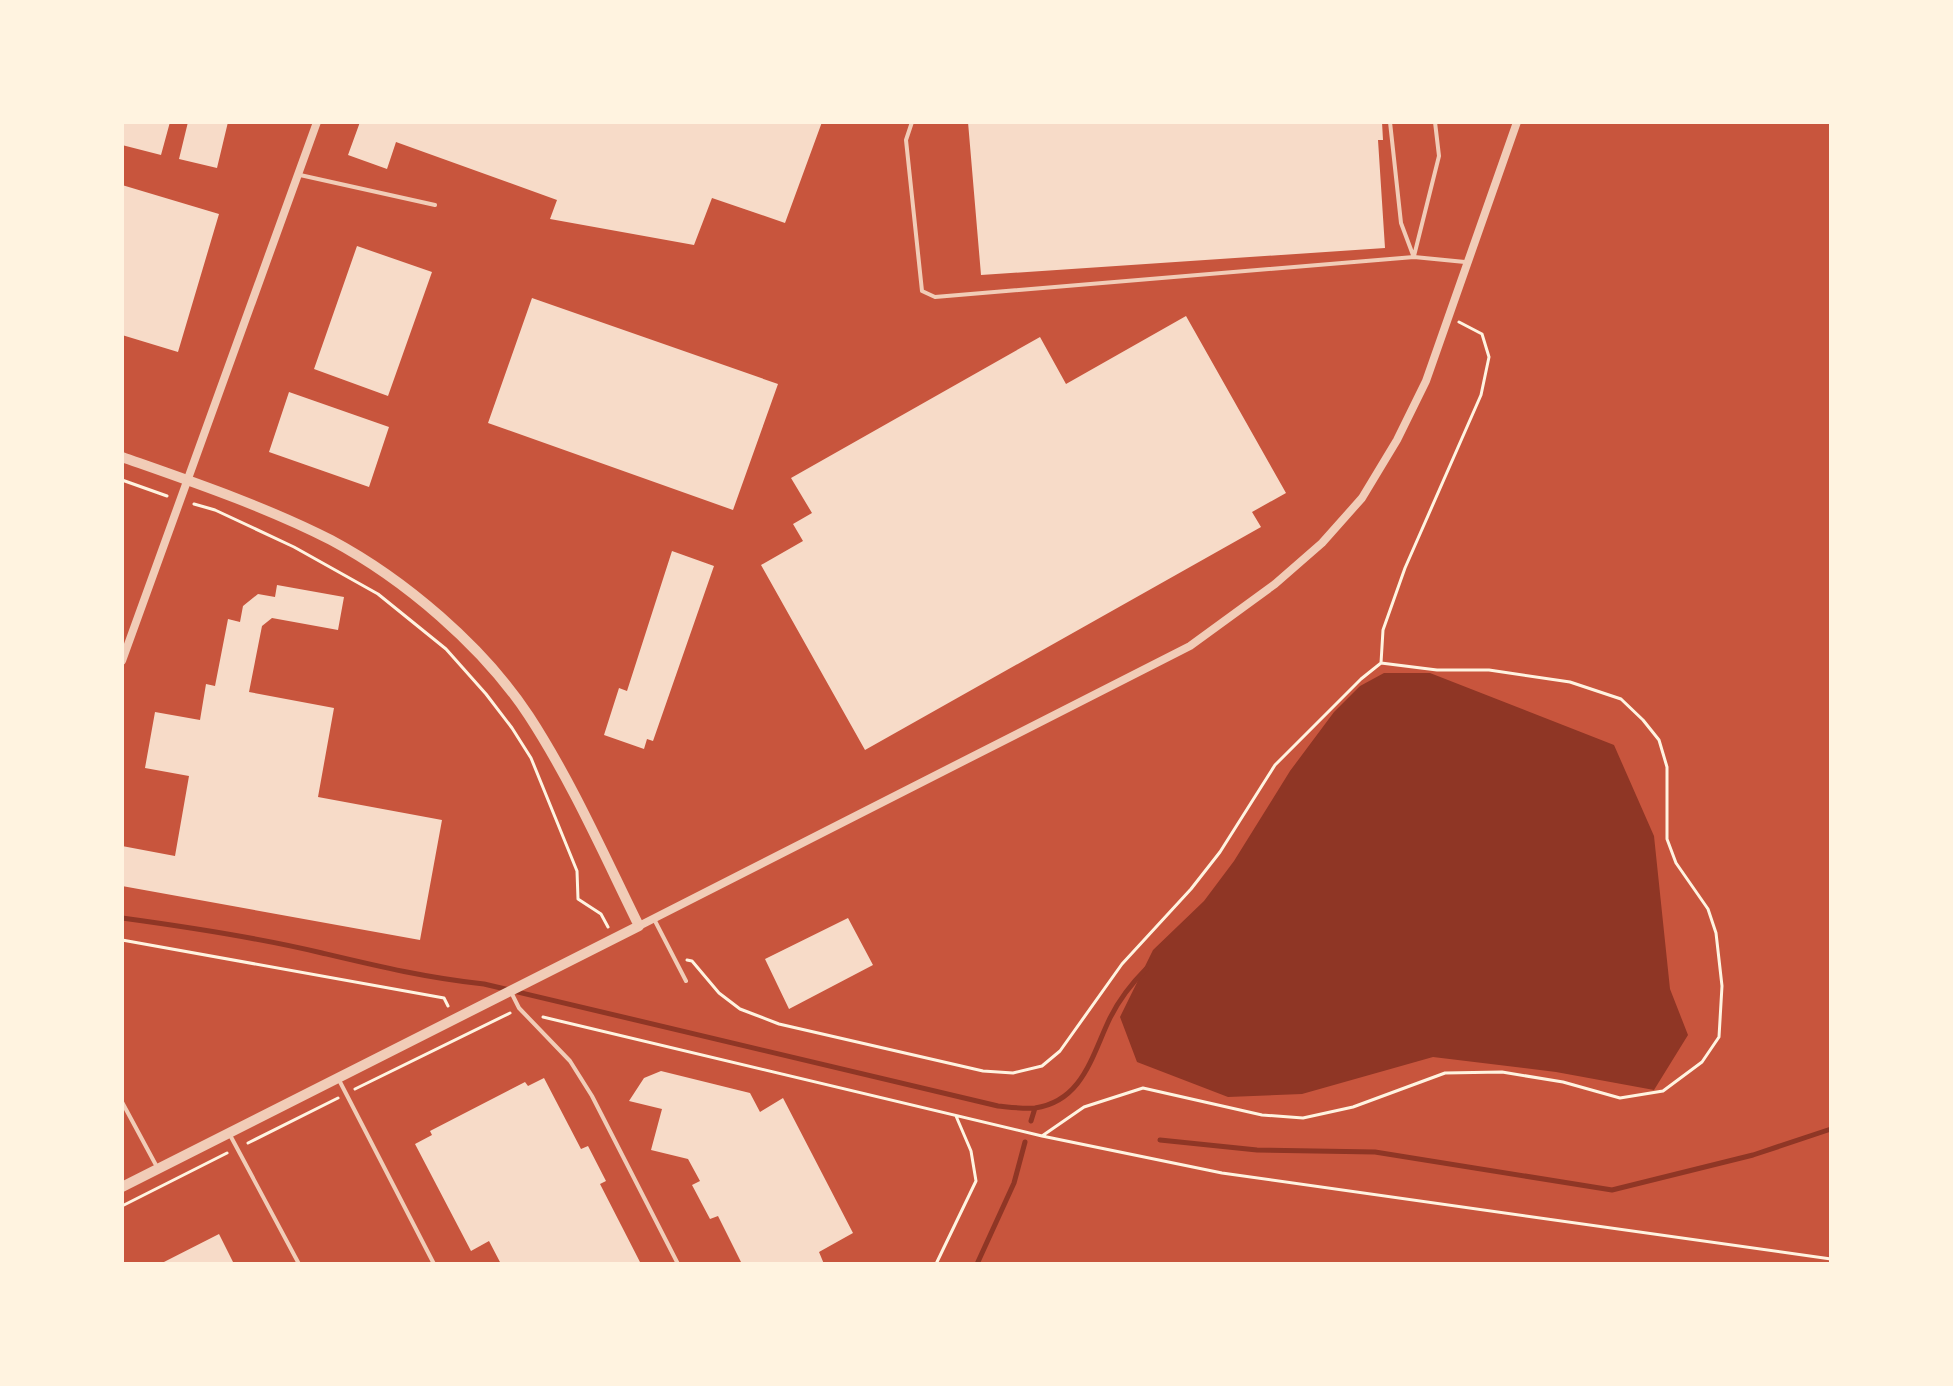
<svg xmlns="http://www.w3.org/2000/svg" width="1953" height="1386" font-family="'Noto Sans',sans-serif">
  <rect width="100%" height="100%" fill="#c8553d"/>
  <path fill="#8f3625" d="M1384 673H1430L1614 745 1654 836 1670 989 1688 1035 1654 1090 1556 1072 1433 1057 1302 1094 1228 1097 1137 1062 1120 1017 1153 950 1204 901 1234 861 1290 771 1334 712 1360 686Z"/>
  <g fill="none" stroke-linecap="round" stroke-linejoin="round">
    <path stroke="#8f3625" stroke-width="5" d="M122 918C188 927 256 937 322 953 377 966 427 978 484 984L998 1106C1009 1107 1023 1109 1035 1108 1083 1101 1092 1055 1110 1018 1119 1000 1132 983 1146 969
      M1031 1121 1035 1108
      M1160 1140 1257 1150 1375 1152 1612 1190 1753 1155 1831 1129
      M977 1264 1014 1183 1025 1142"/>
  </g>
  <path fill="#f7dbc8" d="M122 122H170L161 155 122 145Z
    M188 122H228L217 168 179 159Z
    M360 122H822L785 223 712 198 694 245 550 219 557 200 396 142 387 169 348 155Z
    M968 122H1382L1383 140H1378L1385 248 981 275Z
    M122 185 219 214 178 352 122 335Z
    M357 246 432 272 388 396 314 369Z
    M532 298 778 384 733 510 488 423Z
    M1186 316 1286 493 1252 512 1261 527 865 750 761 565 803 541 793 524 812 513 791 478 1040 337 1066 384Z
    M289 392 389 427 369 487 269 452Z
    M672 551 714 566 653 741 647 739 644 749 604 735 619 688 627 691Z
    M277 585 344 597 338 630 272 618 262 626 249 692 334 708 318 797 442 820 420 940 122 886V846L175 856 189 776 145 768 155 712 200 720 206 684 215 686 228 619 240 622 243 606 258 594 275 597Z
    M848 918 873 965 789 1009 765 959Z
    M661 1071 750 1093 760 1112 783 1098 853 1233 819 1252 824 1264H742L718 1216 710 1219 692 1185 700 1181 688 1159 651 1150 662 1109 629 1101 644 1078Z
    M544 1078 581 1149 588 1146 606 1181 600 1184 641 1264H501L489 1241 471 1251 415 1144 432 1135 430 1131 525 1082 528 1086Z
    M219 1234 233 1262 228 1264H160Z"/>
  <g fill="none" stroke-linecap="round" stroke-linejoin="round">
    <path stroke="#fff3e0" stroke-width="3" d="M1831 122V123
      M122 480 167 496
      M194 504 215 510 294 547 378 594 446 649 486 694 512 728 531 758 577 871 578 899 601 914 608 927
      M1381 663 1383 630 1405 568 1481 395 1489 357 1482 334 1459 322
      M122 940 444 998 448 1006
      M687 960 692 961 719 993 740 1009 779 1024 983 1071 1013 1073 1042 1066 1060 1051 1122 964 1191 889 1220 852 1275 765 1361 679 1381 663 1437 670H1489L1570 682 1621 699 1643 720 1659 740 1667 767V839L1676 863 1708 909 1716 933 1722 986 1719 1037 1702 1062 1663 1091 1620 1098 1563 1082 1502 1072 1445 1073 1353 1107 1303 1118 1262 1115 1143 1088 1084 1107 1042 1136
      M543 1017 1042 1136 1222 1173 1831 1259
      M355 1089 510 1013
      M248 1143 338 1098
      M122 1206 227 1153
      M936 1264 976 1181 971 1151 956 1116"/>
    <path stroke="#f1ccb7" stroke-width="4" d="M912 122 906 140 922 291 935 297 1414 257 1465 262
      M1390 122 1401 223 1413 255
      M300 175 435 205
      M1414 256 1439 156 1435 122
      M654 919 686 981
      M511 992 519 1008 570 1061 592 1096 678 1264
      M338 1078 434 1264
      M122 1102 157 1167
      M230 1135 299 1264"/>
    <path stroke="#f1ccb7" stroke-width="8" d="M122 661 317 122
      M639 926 1190 646 1275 584 1322 543 1362 498 1397 440 1426 381 1517 122"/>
    <path stroke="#f1ccb7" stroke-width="10" d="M122 457C193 482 264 506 331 540 404 579 483 646 529 716 572 782 604 855 639 926L122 1187"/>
  </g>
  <rect width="1953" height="1386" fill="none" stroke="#fff3e0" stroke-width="248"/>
</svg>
